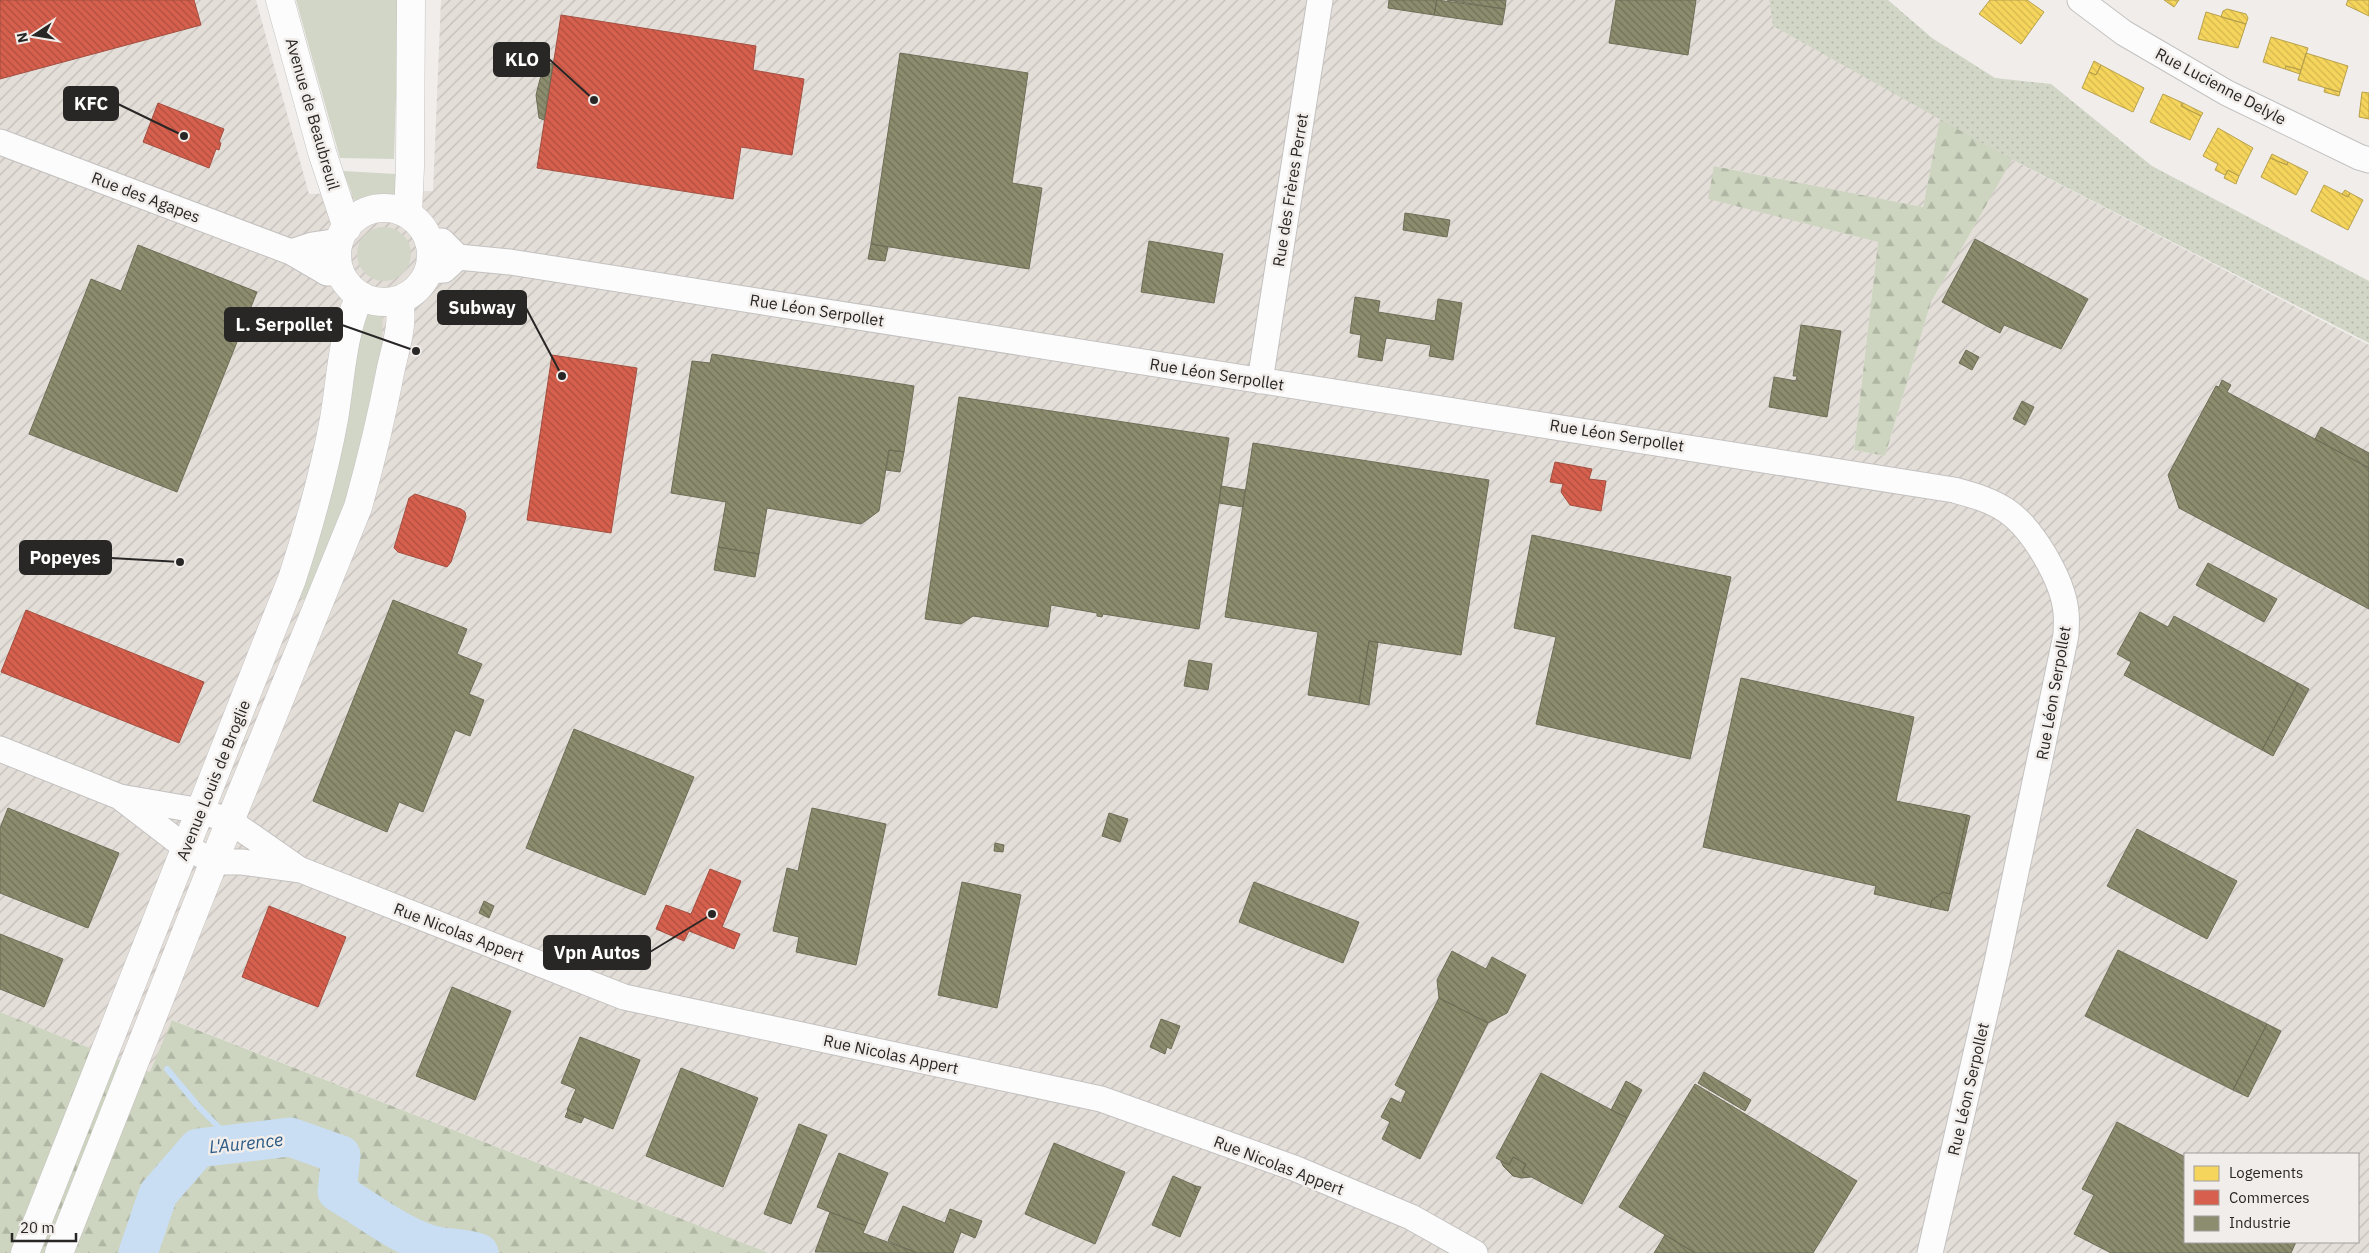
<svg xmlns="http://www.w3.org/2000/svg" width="2369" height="1253" font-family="'IBM Plex Sans',sans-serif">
  <defs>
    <pattern id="industrial-furrows" width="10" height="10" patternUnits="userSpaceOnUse" patternTransform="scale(1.25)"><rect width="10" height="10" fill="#e4ded9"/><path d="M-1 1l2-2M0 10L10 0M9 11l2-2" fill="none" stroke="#c4beba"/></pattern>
    <pattern id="forest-firs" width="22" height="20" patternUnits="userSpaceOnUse" patternTransform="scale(1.25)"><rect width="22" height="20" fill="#cdd4bf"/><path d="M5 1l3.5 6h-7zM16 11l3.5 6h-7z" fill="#b0b6a4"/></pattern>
    <pattern id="park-dots" width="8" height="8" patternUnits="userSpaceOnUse" patternTransform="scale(1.25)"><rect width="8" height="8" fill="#d2d6c7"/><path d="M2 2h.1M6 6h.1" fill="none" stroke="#b4b8ab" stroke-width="1.8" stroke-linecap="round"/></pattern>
    <pattern id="homes-back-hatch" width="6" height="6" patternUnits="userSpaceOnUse" patternTransform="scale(1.25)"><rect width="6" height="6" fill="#f6d55c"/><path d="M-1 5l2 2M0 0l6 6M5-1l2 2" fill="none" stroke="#d3b750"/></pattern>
    <pattern id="shops-back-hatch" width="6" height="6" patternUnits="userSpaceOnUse" patternTransform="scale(1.25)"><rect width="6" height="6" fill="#d6604d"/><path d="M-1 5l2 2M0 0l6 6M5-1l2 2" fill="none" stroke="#ae4f40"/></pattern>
    <pattern id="industry-back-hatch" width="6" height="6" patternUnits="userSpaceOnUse" patternTransform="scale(1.25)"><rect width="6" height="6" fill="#8c8c6e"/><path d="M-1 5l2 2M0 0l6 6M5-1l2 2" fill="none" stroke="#72725a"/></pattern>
  </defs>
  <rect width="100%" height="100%" fill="#f0edeb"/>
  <path fill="url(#industrial-furrows)" fill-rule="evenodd" d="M0 0H256L309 194 433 191 441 0H1769L1773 26 1940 118 1923 207 1715 166 1709 199 1878 242 1854 450 1885 456 1931 302 2011 159 2369 345V1253H769L173 1020 150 1072 0 1012ZM2185 1154H2358V1242H2185Z"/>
  <path fill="#d2d6c7" d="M296 0H399L394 159 340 158Z
    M343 171 396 174V197L379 195 355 202Z
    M357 254a27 27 0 1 1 54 0a27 27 0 1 1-54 0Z
    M360 311 383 315 379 378 370 435 309 599 304 600 300 597Z"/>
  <path fill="url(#forest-firs)" d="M1940 118 2013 158 1931 302 1885 456 1854 450 1878 242 1708 199 1714 166 1923 207Z
    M0 1012 150 1072 172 1020 769 1253H0Z"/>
  <path fill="url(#park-dots)" d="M1769 0H1888L1932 38 1995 78 2051 84 2152 166 2369 281V343L2011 159 1773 26Z"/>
  <path fill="url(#homes-back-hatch)" stroke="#b8a14c" d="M1990 0H2027L2044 12 2021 44 1979 14Z
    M2164 0H2179L2174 7Z
    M2348 0H2369V16L2346 5Z
    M2227 9 2246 14 2248 18 2246 24 2221 17 2223 11Z
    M2206 12 2246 24 2238 48 2198 39Z
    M2271 37 2308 48 2301 70 2286 66 2285 69 2263 62Z
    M2306 53 2348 66 2340 92 2298 80Z
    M2094 61 2101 65 2096 75 2089 72Z
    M2101 65 2144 88 2133 112 2082 88 2089 72 2096 75Z
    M2286 66 2301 70 2300 74 2285 69Z
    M2325 88 2340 92 2339 96 2324 92Z
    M2362 92 2369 93V119L2359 117Z
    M2163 94 2183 103 2181 106 2201 116 2190 140 2150 122Z
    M2183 103 2203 113 2201 116 2181 106Z
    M2218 128 2253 148 2239 176 2228 170 2225 175 2215 170 2218 164 2203 156Z
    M2272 154 2288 162 2287 165 2270 158Z
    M2270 158 2287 165 2288 162 2308 172 2296 195 2261 177Z
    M2228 170 2239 176 2236 184 2224 178Z
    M2324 185 2348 197 2350 193 2363 200 2348 230 2311 211Z
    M2345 190 2350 193 2348 197 2342 194Z"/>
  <path fill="url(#shops-back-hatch)" stroke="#a24f41" d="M0 0H194L201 25 0 79Z
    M561 15 756 46 753 70 804 79 792 155 741 147 733 199 537 168Z
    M158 103 224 129 219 142 221 143 219 150 216 149 209 168 143 142Z
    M552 355 637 368 611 533 527 520Z
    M1555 462 1592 469 1589 479 1606 481 1601 511 1570 505 1561 492 1563 484 1550 482Z
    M415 494 461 509 465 512 466 517 451 562 447 567 398 552 394 548 409 498Z
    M26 610 204 682 179 743 1 672Z
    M710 869 741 881 722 927 740 934 734 949 689 931 684 941 656 929 666 905 691 914Z
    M269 906 346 937 318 1007 242 977Z"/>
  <path fill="url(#industry-back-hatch)" stroke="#6e6e58" d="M1389 0H1437L1434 15 1388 8Z
    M1437 0 1505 9 1502 25 1434 15Z
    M1447 0H1506L1505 9Z
    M1616 0H1696L1688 55 1609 43Z
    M900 53 1028 73 1012 183 1042 188 1029 269 871 244Z
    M547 63 553 64 544 120 539 118 536 95 540 79Z
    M1405 213 1450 220 1447 237 1403 230Z
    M1975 239 2088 299 2061 349 2004 325 2000 333 1942 302Z
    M1149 241 1223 254 1214 303 1141 292Z
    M871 244 888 247 885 261 868 259Z
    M138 245 257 292 177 492 29 434 91 279 121 291Z
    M1355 297 1380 301 1378 312 1435 321 1438 299 1462 303 1453 360 1429 356 1431 345 1386 338 1382 361 1358 357 1361 335 1350 333Z
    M1801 325 1841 331 1827 417 1769 407 1774 377 1796 381 1797 376H1793Z
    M1966 350 1979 357 1972 370 1959 363Z
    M712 354 914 386 904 452 889 450 879 511 861 524 767 508 759 554 718 547 726 502 671 493 692 361 710 363Z
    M2222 380 2231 385 2227 392 2369 468V609L2179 508 2168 475 2216 386 2219 387Z
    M959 397 1229 438 1199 629 1103 614 1102 617 1097 616V613L1051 605 1048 627 973 616 961 624 925 619Z
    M2022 401 2034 407 2025 425 2013 419Z
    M2321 427 2369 453V468L2315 439Z
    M1253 443 1489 480 1461 655 1369 641 1359 703 1308 695 1318 632 1225 617Z
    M889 450 904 452 900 472 886 470Z
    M1221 486 1245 490 1243 507 1219 503Z
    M1532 535 1731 577 1690 759 1536 724 1556 637 1514 628Z
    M718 547 759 554 755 577 714 570Z
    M2208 563 2277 599 2264 622 2196 585Z
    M393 600 467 629 457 654 482 664 469 694 484 700 470 736 455 730 423 812 399 802 387 832 313 801Z
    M2140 612 2168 627 2174 616 2298 683 2262 750 2124 675 2131 662 2117 654Z
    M1369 641 1378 642 1369 705 1359 703Z
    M1189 660 1212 664 1208 690 1184 686Z
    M1741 678 1914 717 1896 801 1967 815 1950 894 1943 892 1932 900 1930 907 1874 894 1876 886 1703 847Z
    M2298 683 2309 689 2273 756 2262 750Z
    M574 729 694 777 645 895 526 848Z
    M8 808 119 853 88 928 0 893V828Z
    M812 808 886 824 856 965 796 952 799 937 773 931 787 868 798 871Z
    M1109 813 1128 819 1120 842 1102 836Z
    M1967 815 1970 816 1948 911 1930 907 1932 900 1943 892 1950 894Z
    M2137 829 2237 881 2207 939 2107 886Z
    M995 843 1004 845 1003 852 994 851Z
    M962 882 1021 895 997 1008 938 995Z
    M1254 882 1359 922 1343 963 1239 922Z
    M484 901 494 906 489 918 479 913Z
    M0 934 63 959 44 1007 0 989Z
    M2118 950 2267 1024 2233 1090 2085 1016Z
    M1452 951 1486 969 1492 957 1526 975 1507 1013 1488 1023 1439 998 1437 980Z
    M452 987 511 1011 475 1100 416 1076Z
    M1439 998 1488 1023 1420 1159 1382 1139 1390 1122 1381 1117 1391 1098 1401 1103 1406 1091 1395 1085Z
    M1161 1019 1180 1026 1171 1049 1167 1047 1165 1054 1150 1047Z
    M2267 1024 2281 1031 2248 1097 2233 1090Z
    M580 1037 640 1060 613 1129 567 1110 576 1089 561 1083Z
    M681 1068 758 1098 723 1187 646 1156Z
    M1704 1072 1751 1100 1745 1111 1698 1083Z
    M1541 1073 1627 1118 1582 1204 1522 1172 1526 1164 1513 1157 1509 1165 1496 1158Z
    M1626 1081 1642 1090 1627 1118 1611 1110Z
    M1695 1084 1857 1181 1813 1253H1695L1619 1207Z
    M568 1110 584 1117 581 1123 565 1117Z
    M2117 1122 2185 1157V1242H2296L2291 1253H2111L2074 1234 2094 1195 2082 1189Z
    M799 1124 827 1135 791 1224 764 1214Z
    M1054 1143 1125 1172 1095 1244 1025 1214Z
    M839 1153 888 1173 866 1226 817 1207Z
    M1513 1157 1526 1164 1522 1172 1531 1177 1522 1178 1513 1176 1503 1166 1501 1161 1509 1165Z
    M1173 1176 1196 1186 1194 1191 1198 1193 1180 1237 1152 1225Z
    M1196 1186 1201 1187 1198 1193 1194 1191Z
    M903 1206 945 1223 950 1209 982 1221 975 1238 961 1232 953 1253H917L888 1241Z
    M830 1212 866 1226 863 1233 917 1253 815 1252Z
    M1665 1235 1695 1253H1654Z"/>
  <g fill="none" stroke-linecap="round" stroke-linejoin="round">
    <path stroke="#c9def3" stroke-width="6" d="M167 1069 199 1107 235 1144"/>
    <path stroke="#c9def3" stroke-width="39" d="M138 1253 158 1194 198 1148 290 1137 341 1155 337 1192C366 1209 397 1234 429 1244 445 1249 463 1247 479 1253"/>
    <defs>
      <path id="minor" d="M2080 0 2124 33 2227 93 2359 157 2369 160
        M0 142 291 252
        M339 241 312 245 291 252 327 273H341
        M428 242 442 241 458 257 444 270 429 271
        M458 257 510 262 1954 490C1972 495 1991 500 2007 511 2033 529 2063 580 2066 612 2067 619 2066 627 2066 635L1997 962 1930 1253
        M1260 381 1320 0
        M0 749 120 797 201 811 230 821 296 867
        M120 797 181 844 214 862H242L301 870 624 997 1101 1099 1294 1168 1411 1217 1475 1253"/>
      <path id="secondary" d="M280 0 322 152 347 228
        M337 255a47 47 0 1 1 94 0a47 47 0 1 1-94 0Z
        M408 214 410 167 411 0
        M25 1253 292 579C309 527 324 473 334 419 341 378 342 333 360 296
        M59 1253 230 821 358 507C371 461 382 415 391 368 396 346 404 322 399 300"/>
    </defs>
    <use href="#minor" stroke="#c3c2c0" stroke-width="27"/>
    <use href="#secondary" stroke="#c3c2c0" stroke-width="29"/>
    <use href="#minor" stroke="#fdfcfc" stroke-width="25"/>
    <use href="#secondary" stroke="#fdfcfc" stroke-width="28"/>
  </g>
  <g text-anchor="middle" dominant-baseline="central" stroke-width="5" stroke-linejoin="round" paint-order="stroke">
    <g font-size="16" fill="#282726" stroke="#f1edea">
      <text transform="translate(2221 86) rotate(28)">Rue Lucienne Delyle</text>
      <text transform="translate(313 114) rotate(74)">Avenue de Beaubreuil</text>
      <text transform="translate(1290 190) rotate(-81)">Rue des Frères Perret</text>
      <text transform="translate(146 197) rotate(21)">Rue des Agapes</text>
      <text transform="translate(817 310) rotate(9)">Rue Léon Serpollet</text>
      <text transform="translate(1217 374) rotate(9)">Rue Léon Serpollet</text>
      <text transform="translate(1617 435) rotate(9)">Rue Léon Serpollet</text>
      <text transform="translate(2053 693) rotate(-80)">Rue Léon Serpollet</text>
      <text transform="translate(213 780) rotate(-68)">Avenue Louis de Broglie</text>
      <text transform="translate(459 932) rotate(21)">Rue Nicolas Appert</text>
      <text transform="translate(891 1054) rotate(12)">Rue Nicolas Appert</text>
      <text transform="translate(1968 1089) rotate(-77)">Rue Léon Serpollet</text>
      <text transform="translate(1279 1165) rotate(21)">Rue Nicolas Appert</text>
    </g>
    <g font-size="18" font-style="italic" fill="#2d5b85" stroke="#f1edea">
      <text transform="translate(246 1143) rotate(-6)">L'Aurence</text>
    </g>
  </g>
  <path fill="none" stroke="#282726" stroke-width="2" d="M594 100L549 59M184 136L118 104M562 376L526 308M416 351L342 325M180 562L111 558M712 914L650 952"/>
  <g fill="#282726" stroke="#f1edea" stroke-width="2">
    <circle cx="594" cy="100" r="5"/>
    <circle cx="184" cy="136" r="5"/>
    <circle cx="562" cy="376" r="5"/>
    <circle cx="416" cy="351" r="5"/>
    <circle cx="180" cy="562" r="5"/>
    <circle cx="712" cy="914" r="5"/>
  </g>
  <g fill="#282726" stroke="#282726" stroke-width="2">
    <rect x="494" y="43" width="55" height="33" rx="5"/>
    <rect x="64" y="87" width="54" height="33" rx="5"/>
    <rect x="438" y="291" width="88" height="33" rx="5"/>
    <rect x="225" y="308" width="117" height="33" rx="5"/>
    <rect x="20" y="541" width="91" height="33" rx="5"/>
    <rect x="544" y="936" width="106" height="33" rx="5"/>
  </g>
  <g font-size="18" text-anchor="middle" font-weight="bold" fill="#fff">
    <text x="522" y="66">KLO</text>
    <text x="91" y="110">KFC</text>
    <text x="482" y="314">Subway</text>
    <text x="284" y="331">L. Serpollet</text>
    <text x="65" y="564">Popeyes</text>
    <text x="597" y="959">Vpn Autos</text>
  </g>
  <rect x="2184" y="1153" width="175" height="90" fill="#f1edea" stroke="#a19e9c"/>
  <rect x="2194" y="1166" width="25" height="15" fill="#f6d55c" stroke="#a19e9c"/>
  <text x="2229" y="1178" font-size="15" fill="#282726">Logements</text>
  <rect x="2194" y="1190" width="25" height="15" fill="#d6604d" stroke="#a19e9c"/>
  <text x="2229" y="1203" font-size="15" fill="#282726">Commerces</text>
  <rect x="2194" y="1216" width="25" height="15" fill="#8c8c6e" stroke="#a19e9c"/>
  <text x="2229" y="1228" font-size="15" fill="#282726">Industrie</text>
  <g transform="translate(35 35) rotate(258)" stroke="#f1edea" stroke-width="4" paint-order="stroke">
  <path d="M0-4L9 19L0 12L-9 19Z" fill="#282726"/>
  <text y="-8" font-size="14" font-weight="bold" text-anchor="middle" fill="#282726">N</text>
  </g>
  <path d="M12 1233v8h64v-8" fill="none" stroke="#282726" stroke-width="2.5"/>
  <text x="20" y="1233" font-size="15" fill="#282726" stroke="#f1edea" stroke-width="4" paint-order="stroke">20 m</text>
</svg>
